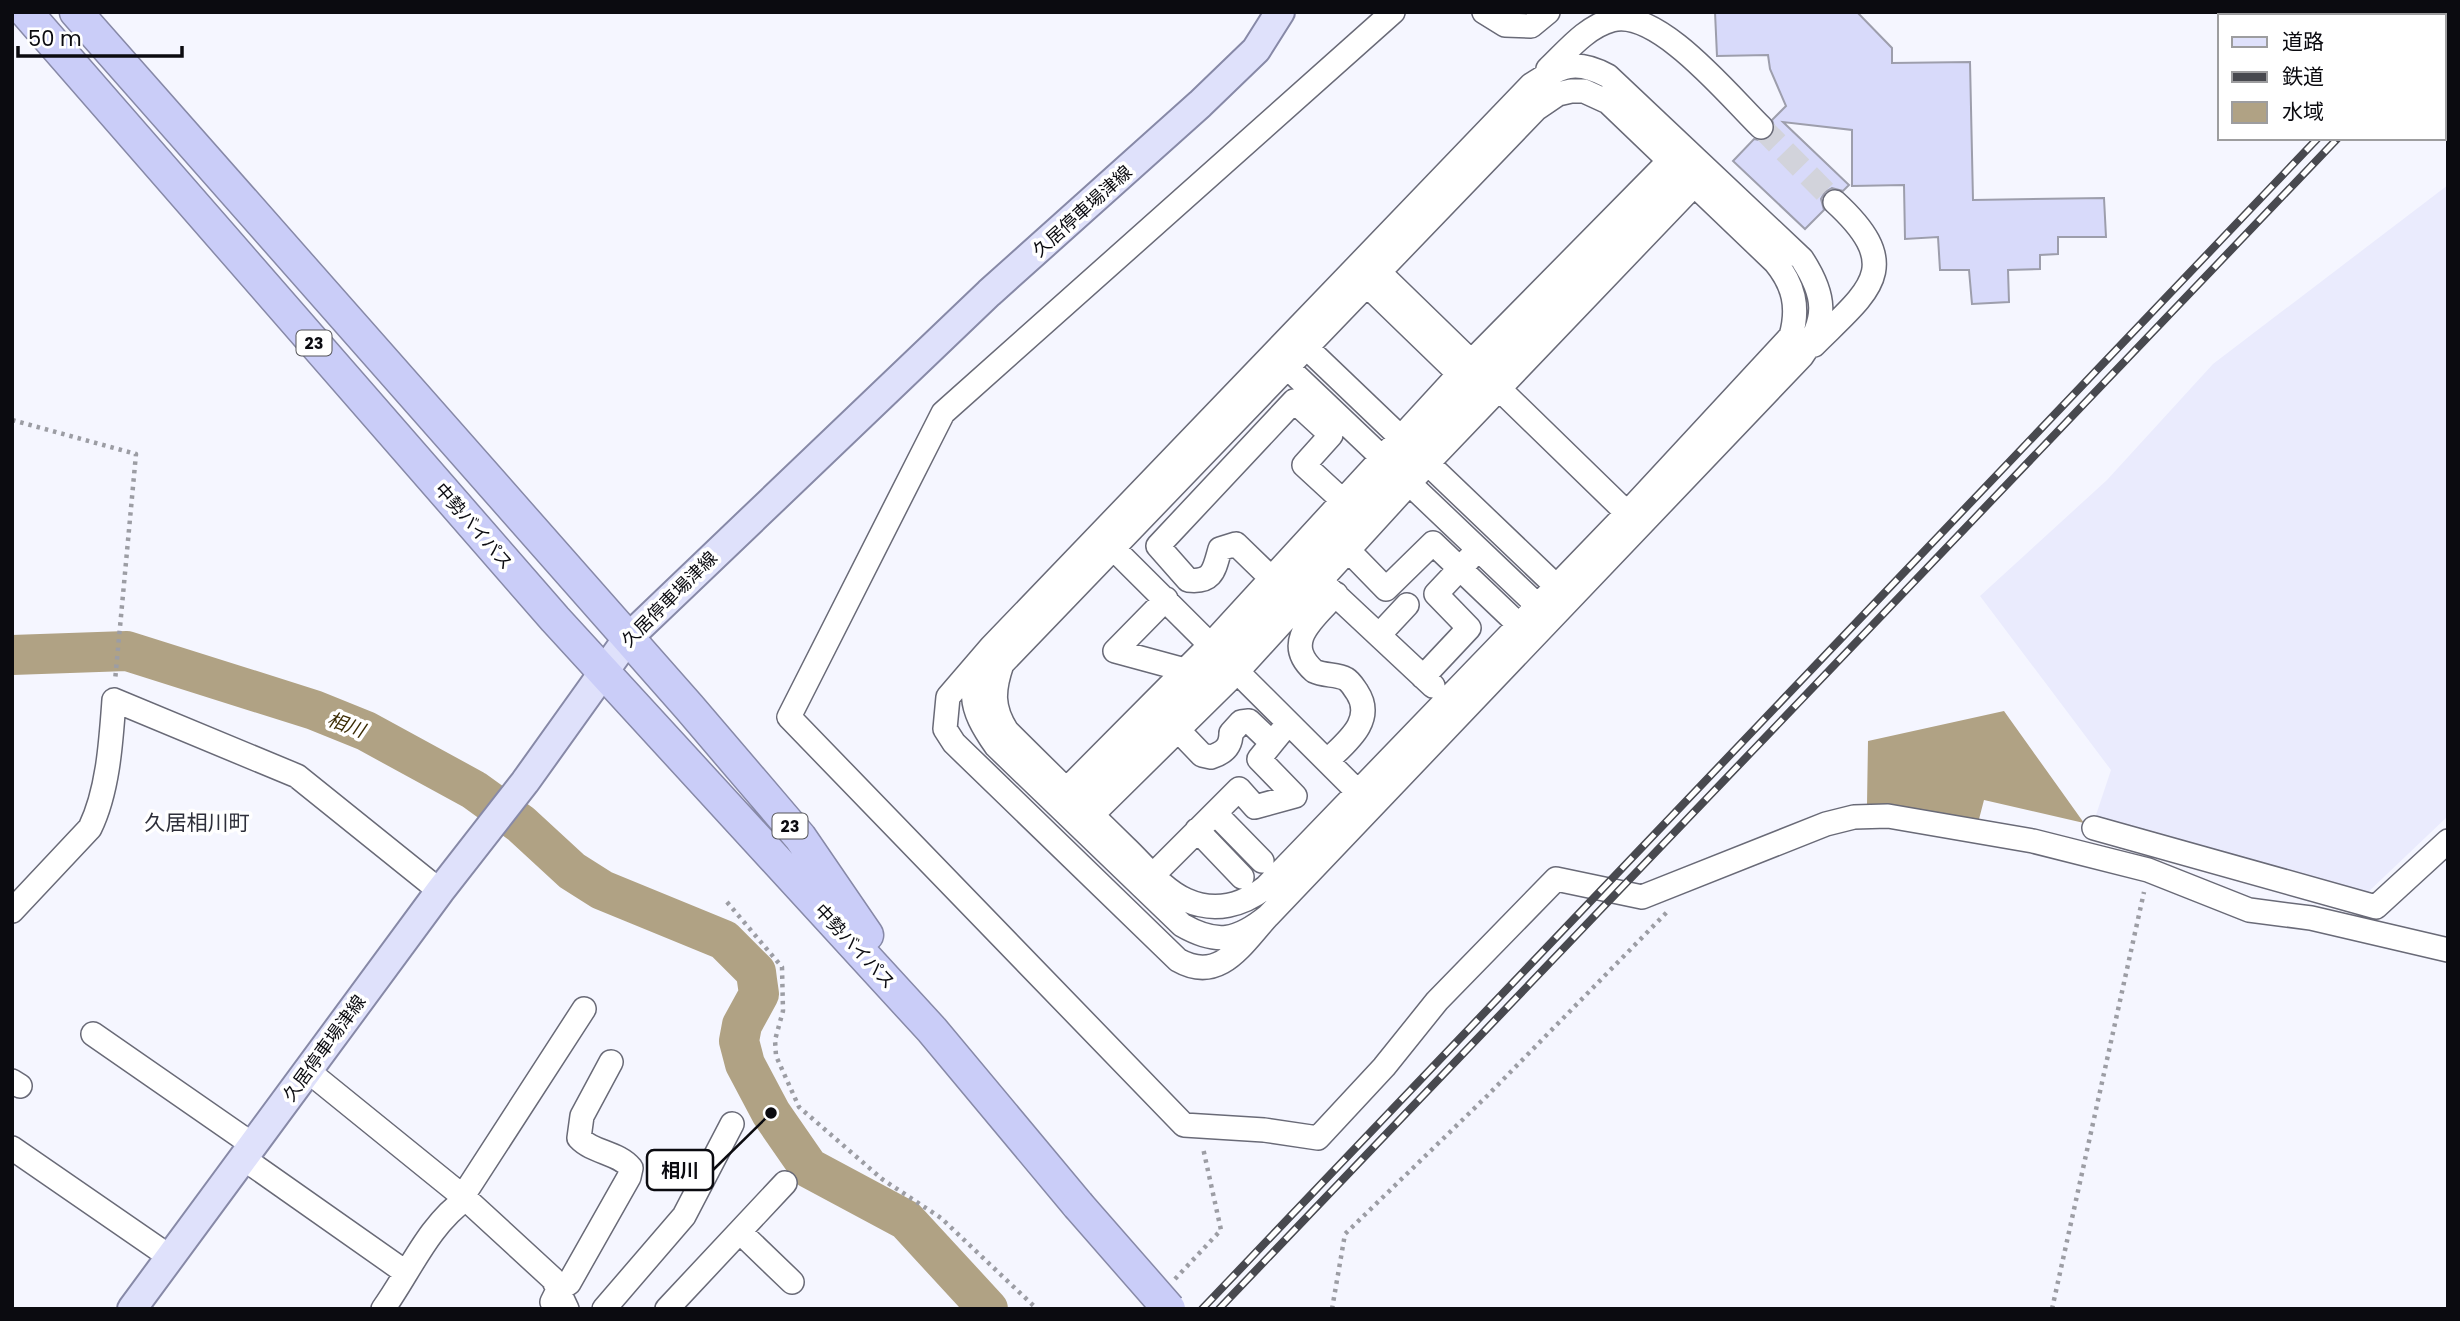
<svg xmlns="http://www.w3.org/2000/svg" width="2460" height="1321" font-family="Poppins,'Noto Sans JP',sans-serif">
  <rect width="100%" height="100%" fill="#f5f6ff"/>
  <path fill="#eaebfd" d="M2448 185V816L2365 895 2095 818 2111 770 1980 596 2107 480 2213 364Z"/>
  <path fill="#b0a284" d="M2004 711 2084 823 1984 800 1978 823 1867 805 1868 741Z"/>
  <g fill="none" stroke-linecap="round" stroke-linejoin="round">
    <path stroke="#b0a284" stroke-width="40" d="M12 655 127 651 314 710 366 731 474 790 521 824 572 871 602 890 724 940 756 972 757 980 759 994 742 1025 739 1041 745 1064 771 1113 809 1168 906 1220 988 1309"/>
  </g>
  <path fill="#d8dafa" stroke="#9d9eac" stroke-width="2" d="M1715 12H1857L1892 48V63L1970 62 1973 200 2104 198 2106 237H2058V254L2040 255V269L2008 270 2009 302 1972 304 1969 270H1940L1938 237 1905 239 1904 185 1852 186V130L1783 122 1849 185 1843 191 1832 188 1825 192 1821 199 1824 210 1805 229 1733 161 1754 139 1764 141 1771 136 1775 130 1772 120 1786 106 1770 69 1768 55 1717 56Z"/>
  <g fill="none" stroke-linecap="round" stroke-linejoin="round">
    <path stroke="#d2d3db" stroke-width="23" stroke-dasharray="23 11" stroke-linecap="butt" d="M1761 127 1835 202"/>
    <defs>
      <path id="minor" d="M1393 12 943 413 789 717 1184 1125 1264 1130 1318 1138 1384 1067 1437 1001 1556 879 1642 897 1826 824 1854 817 1888 816 2033 841 2148 870 2249 910 2311 918 2448 950
        M1484 12 1505 25 1531 26 1548 12
        M1548 69C1567 51 1586 27 1612 20 1658 8 1730 97 1761 127
        M1571 91H1584L1608 102 1775 262C1794 285 1799 307 1791 336L1627 513 1266 887C1243 905 1215 913 1186 900 1163 890 1144 865 1126 848 1086 809 1046 770 1007 731 992 708 993 690 1002 664L1536 109 1558 94Z
        M1378 271 1627 513
        M1366 284 1462 377
        M1814 345C1868 291 1907 268 1835 202
        M1307 348 1556 586
        M1288 368 1537 605
        M1112 547 1357 791
        M1348 550 1386 589 1433 543 1518 624
        M1271 578 1236 544 1220 549C1214 570 1213 583 1188 580L1158 546 1294 401 1331 435 1304 465 1342 500
        M1325 585 1433 686
        M1166 599 1115 651 1185 670
        M1379 635 1407 605
        M991 647C966 689 968 706 996 746L1182 925C1217 945 1237 941 1268 916L1802 356C1828 319 1826 296 1802 259L1608 76C1575 58 1561 66 1531 85L991 647 948 697 945 729 954 743 1178 960C1220 984 1242 944 1268 916
        M1423 677 1469 628 1436 594 1469 559
        M1178 730 1202 755 1211 757C1224 753 1231 747 1231 733L1241 722 1249 721 1272 743 1281 732
        M1327 761C1345 743 1376 721 1357 692 1354 688 1351 682 1346 679 1337 674 1324 676 1314 671 1281 641 1315 618 1336 594
        M1066 790 1211 644 1459 374 1669 161
        M1078 802 1224 658 1395 469 1681 173
        M1215 813 1262 861
        M1092 815 1238 671 1428 463 1694 185
        M2094 828 2376 907 2448 841
        M1197 830 1242 877
        M1153 875 1239 789 1255 807 1295 796 1259 759 1272 743
        M12 911 90 828C108 791 111 742 114 700L297 776 440 891
        M93 1034 253 1145
        M308 1071 466 1199 553 1279 567 1309
        M12 1081 20 1086
        M12 1148 170 1257
        M243 1158 405 1272
        M463 1196 584 1009
        M740 1232 792 1282
        M552 1302 558 1290 569 1283 629 1177 631 1168C618 1152 593 1153 579 1138L582 1116 611 1062
        M383 1309C409 1273 429 1224 466 1199
        M604 1309 684 1216 732 1124
        M667 1309 785 1183"/>
      <path id="major" d="M132 1309 440 891 525 782 628 638 989 293 1200 104 1256 50 1280 12"/>
      <path id="highway" d="M26 12 555 619 932 1030 1078 1205
        M76 12 689 707 800 837 867 935"/>
    </defs>
    <use href="#minor" stroke="#696a77" stroke-width="26"/>
    <use href="#major" stroke="#8789a7" stroke-width="32"/>
    <use href="#highway" stroke="#8789a7" stroke-width="35"/>
    <path stroke="#9c9da4" stroke-width="4.5" stroke-dasharray="3.5 5" stroke-linecap="butt" d="M12 420 136 454 115 681
      M727 902 782 967 783 1011 775 1040 776 1056 799 1107 882 1179 941 1218 1037 1309
      M1175 1279 1221 1230 1203 1148
      M1332 1309 1345 1234 1487 1096 1669 910
      M2052 1309 2144 892"/>
    <use href="#minor" stroke="#fff" stroke-width="23"/>
    <use href="#major" stroke="#dfe1fb" stroke-width="28"/>
    <use href="#highway" stroke="#cacdf8" stroke-width="32"/>
    <defs>
      <path id="rail" d="M2435 16 2439 12
        M2444 27 2448 24
        M1202 1309 2318 138
        M1219 1309 2338 138"/>
    </defs>
    <use href="#rail" stroke="#48494f" stroke-width="8"/>
    <use href="#rail" stroke="#fff" stroke-width="5" stroke-dasharray="16" stroke-linecap="butt"/>
    <defs>
      <path id="highway-bridge" d="M1078 1205 1169 1309"/>
    </defs>
    <use href="#highway-bridge" stroke="#8789a7" stroke-width="35" stroke-linecap="butt"/>
    <use href="#highway-bridge" stroke="#cacdf8" stroke-width="32"/>
  </g>
  <g text-anchor="middle" dominant-baseline="central" stroke-width="7" stroke-linejoin="round" paint-order="stroke">
    <g fill="#fff" stroke="#545458" stroke-width="2">
      <rect x="296.5" y="330.5" width="35" height="25" rx="5"/>
      <rect x="772.5" y="813.5" width="35" height="25" rx="5"/>
    </g>
    <g font-size="16" font-weight="bold" fill="#0b0b10">
      <text x="314" y="343">23</text>
      <text x="790" y="826">23</text>
    </g>
    <g font-size="18" fill="#0b0b10" stroke="#fff">
      <text transform="translate(1082 211) rotate(-42)">久居停車場津線</text>
      <text transform="translate(474 526) rotate(49)">中勢バイパス</text>
      <text transform="translate(669 599) rotate(-45)">久居停車場津線</text>
      <text transform="translate(855 946) rotate(47)">中勢バイパス</text>
      <text transform="translate(324 1048) rotate(-54)">久居停車場津線</text>
    </g>
    <g font-size="19" font-style="italic" fill="#3b2b03" stroke="#fff">
      <text transform="translate(346 725) rotate(20)">相川</text>
    </g>
    <g font-size="21" fill="#2e2f3a" stroke="#fff">
      <text x="197" y="822">久居相川町</text>
    </g>
  </g>
  <path fill="none" stroke="#0b0b10" stroke-width="2.5" d="M771 1113L713 1170"/>
  <circle fill="#0b0b10" stroke="#fff" stroke-width="2.5" cx="771" cy="1113" r="7"/>
  <rect fill="#fff" stroke="#0b0b10" stroke-width="2.5" x="647" y="1150" width="66" height="40" rx="7"/>
  <g font-size="19" text-anchor="middle" font-weight="bold" fill="#0b0b10">
    <text x="680" y="1177">相川</text>
  </g>
  <rect width="2460" height="1321" fill="none" stroke="#0b0b10" stroke-width="28"/>
  <rect x="2218" y="14" width="228" height="126" fill="#ffffff" stroke="#9d9d9f" stroke-width="2"/>
  <rect x="2232" y="37" width="35" height="10" fill="#dfe1fb" stroke="#9d9d9f" stroke-width="2"/>
  <text x="2282" y="49" font-size="21" fill="#0b0b10">道路</text>
  <rect x="2232" y="72" width="35" height="10" fill="#48494f" stroke="#9d9d9f" stroke-width="2"/>
  <text x="2282" y="84" font-size="21" fill="#0b0b10">鉄道</text>
  <rect x="2232" y="102" width="35" height="21" fill="#b0a284" stroke="#9d9d9f" stroke-width="2"/>
  <text x="2282" y="119" font-size="21" fill="#0b0b10">水域</text>
  <path d="M18 46v10h164v-10" fill="none" stroke="#0b0b10" stroke-width="3.5"/>
  <text x="28" y="46" font-size="21" fill="#0b0b10" stroke="#ffffff" stroke-width="5" paint-order="stroke">50 m</text>
</svg>
